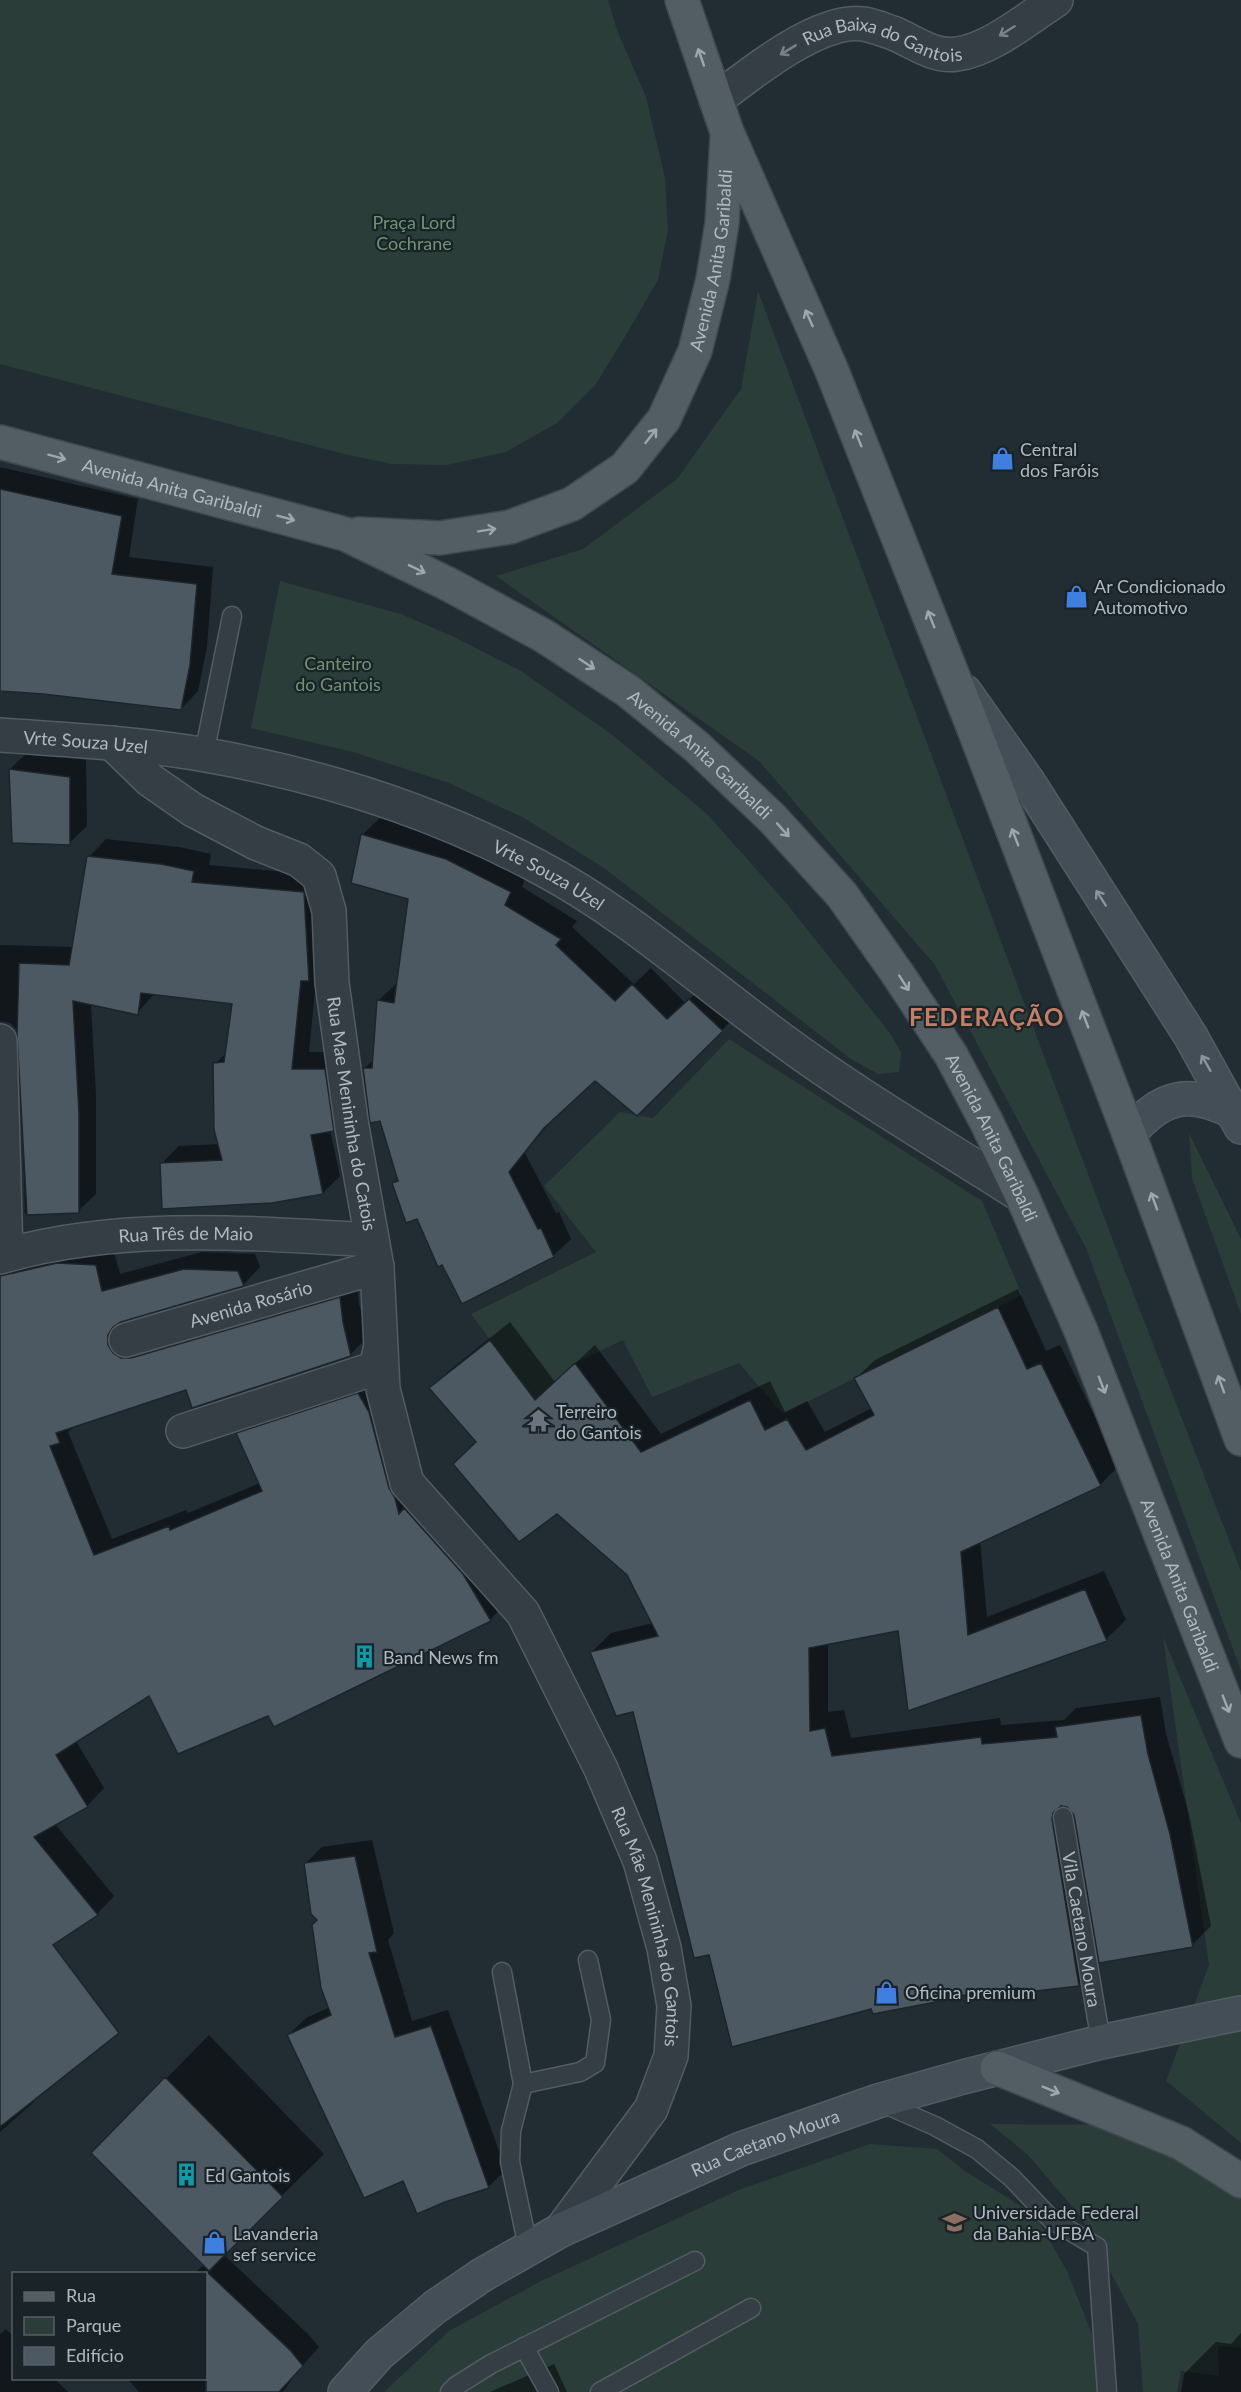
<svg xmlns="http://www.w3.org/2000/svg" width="1241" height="2392" font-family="Lato,sans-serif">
  <rect width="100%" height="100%" fill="#222c33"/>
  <path fill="#2a3d39" d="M0 0H608L617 30 646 97 665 178 668 230 658 280 623 340 596 384 557 423 506 452 447 465 392 464 344 454 0 364Z
    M758 291 1112 1238 1241 1571V1671L1086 1248 935 965 759 761 496 576 583 549 677 479 741 389Z
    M280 581 401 614 452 636 521 671 614 736 708 815 787 904 890 1033 901 1052 899 1072 878 1074 851 1059 604 868 524 818 449 783 353 752 251 728Z
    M729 1039 982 1201 1022 1295 783 1414 739 1363 652 1397 623 1340 575 1363 535 1400 471 1314 596 1252 544 1186 620 1112 653 1118Z
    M1189 1133 1241 1239V1314L1192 1178Z
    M1163 1637 1241 1823V2143L1166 2081 1209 1965Z
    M990 2124 1134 2125 1241 2193V2348L1218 2346 1219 2376 1181 2371 1177 2392H1143L1138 2324 1081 2217 1028 2155Z
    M870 2144 937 2149 965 2171 1035 2215 1067 2271 1092 2334 1104 2392H384L449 2331 541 2281 741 2189Z"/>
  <path fill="#0007" d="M0 467 138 499 129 557 213 567 207 647 198 691 181 709 43 693 0 690Z
    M28 752 86 760 87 826 69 843 10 769Z
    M380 818 464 843 527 874 522 887 577 921 572 927 634 984 651 968 685 1003 707 983 739 1013 637 1114 595 1079 556 1115 525 1153 556 1213 559 1212 571 1239 553 1256 417 1217 393 1183 399 1178 364 1069 374 1059 378 1001 396 984H398L409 897 362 835Z
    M106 839 179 847 211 854 209 865 321 875 317 971 309 1052H342L351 1112 330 1130 340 1176 323 1193 161 1164 179 1146 220 1144 215 1064 227 1052 233 1003 155 993 137 1013 91 1004 96 1095V1194L78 1211 25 1214 20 1040 18 1031 10 1023 0 1021V945L74 947 89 857Z
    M0 1246 113 1248 120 1274 202 1252 255 1254 260 1267 243 1285 125 1319V1328L357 1281 359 1304 368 1337 350 1355 187 1388 76 1425 68 1432 112 1539 186 1510 188 1513 260 1483 238 1434 256 1416 376 1377 406 1470 507 1602 490 1620 269 1714 149 1694 76 1741 104 1788 87 1806 55 1824 114 1896 97 1914 0 1847Z
    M1018 1289 1046 1351 1060 1345 1119 1466 1100 1485 980 1541 987 1617 1104 1571 1126 1620 1106 1639 909 1709 899 1629 828 1643V1712L844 1710 851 1738 1000 1718 1001 1725 1064 1720 1076 1708 1160 1697 1166 1734 1189 1814 1211 1926 1192 1945 1088 1909 1098 1965 1078 1984 1019 1987 938 1998 936 2000 872 2007 634 1710 592 1652 611 1633 653 1623 628 1574 477 1442 431 1388 451 1369 510 1322 555 1382 595 1345 661 1434 770 1381 785 1412 807 1401 825 1432 872 1408 855 1379 875 1360Z
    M372 1840 394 1933 388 1940 412 2021 448 2010 506 2170 488 2187 404 2179 288 2035 306 2018 330 2007 319 1920 305 1864 322 1847Z
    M0 1905 34 2102 0 2132Z
    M209 2035 324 2154 223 2254 308 2334 319 2347 297 2372 283 2392H139L127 2378H206V2274H194L205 2264 93 2153Z
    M6 2329 14 2337V2378H54L68 2392H0V2334Z
    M1241 2333V2392H1181L1184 2374 1216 2342 1231 2344Z
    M554 2364 567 2392H490Z"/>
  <path fill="#4d5962" stroke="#1c252b" stroke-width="1.5" d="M0 489 122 516 112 574 197 584 190 665 181 710 43 694 0 691Z
    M9 769 70 777V845L12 843Z
    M361 834 446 859 511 892 505 905 561 939 556 945 615 1001 632 984 667 1019 689 999 723 1031 637 1116 595 1081 544 1128 509 1172 538 1229 541 1228 554 1257 462 1304 442 1265 438 1267 417 1219 406 1223 392 1183 398 1181 380 1121 370 1123 363 1068H372L377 1000 394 1003 408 899 351 883Z
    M87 856 161 864 194 871 192 882 304 892 309 981H301L292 1069H325L334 1131 311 1135 323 1194 272 1203 162 1209 160 1163 222 1160 214 1130 213 1063 224 1062 232 1004 141 993 138 1015 73 1001 79 1114V1213L27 1215 17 1034 19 963 69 965Z
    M57 1263 96 1265 102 1291 184 1269 238 1271 244 1286 121 1322 113 1327 108 1335V1345L113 1353 121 1358H131L340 1297 343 1322 351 1356 192 1408 186 1390 56 1433 60 1443 50 1446 94 1555 169 1526 170 1530 262 1491 236 1433 358 1393 369 1412 389 1488 395 1498 399 1514 404 1508 463 1574 491 1621 274 1727 268 1716 178 1754 149 1696 56 1755 88 1807 34 1837 98 1915 53 1945 119 2033 0 2127V1276Z
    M998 1307 1027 1369 1041 1363 1101 1486 961 1552 968 1635 1085 1589 1107 1641 908 1711 898 1631 809 1648 810 1731 825 1728 832 1756 981 1737 982 1744 1057 1737 1055 1727 1141 1715 1148 1754 1170 1834 1193 1947 1099 1963 1074 1815 1067 1807 1061 1806 1053 1813 1052 1819 1079 1986 1018 1993V1988L936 1999V2002L873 2014 871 2009 732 2047 709 1955 694 1958 633 1712 616 1716 590 1652 658 1636 627 1575 557 1514 519 1542 453 1464 476 1442 429 1388 490 1340 535 1400 575 1363 641 1452 750 1400 765 1430 787 1419 806 1450 874 1415 854 1378Z
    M355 1856 377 1952 369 1953 395 2037 431 2026 489 2188 445 2202 417 2214 403 2181 364 2198 287 2035 331 2015 321 1988 312 1925 317 1920 311 1914 304 1863Z
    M165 2077 283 2197 209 2271 91 2153Z
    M206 2271 291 2351 303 2366 279 2392H206Z"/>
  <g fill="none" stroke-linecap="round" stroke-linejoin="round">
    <defs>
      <g id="lane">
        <path d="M204 754 232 616"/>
        <path id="s1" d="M1063 1817 1101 2042"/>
        <path d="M502 1972 523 2084 511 2131 510 2162 528 2247"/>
        <path d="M523 2084 580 2072 595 2063 601 2020 588 1960"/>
        <path d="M880 2102 935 2126 977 2149 1012 2178 1052 2220 1097 2247 1107 2392"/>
        <path d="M524 2347 549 2392"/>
        <path d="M450 2392 456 2386 491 2364 695 2261"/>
        <path d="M600 2392 751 2308"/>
      </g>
      <g id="street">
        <path id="s2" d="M716 100C750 74 819 18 863 24 872 25 884 30 893 33 913 41 934 58 957 54 990 50 1028 18 1056 0"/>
        <path id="s3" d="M0 735C68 740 138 743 206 755 320 775 435 812 537 866 625 912 701 981 781 1039 858 1096 941 1144 1022 1196"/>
        <path id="s4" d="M112 743 150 780 193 810 256 843 299 860 319 876 329 911 332 983 352 1127 377 1267 383 1389 407 1483 523 1613 601 1769 640 1861 664 1948 674 2006 671 2056 651 2109 561 2230"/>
        <path d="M0 1041 6 1255"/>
        <path id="s5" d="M0 1257C120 1222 249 1233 372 1240"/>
        <path id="s6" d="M126 1340 377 1267"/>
        <path d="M183 1431 376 1368 380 1350"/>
      </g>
      <g id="secondary">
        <path d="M965 692 1027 780 1190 1035 1241 1127"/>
        <path d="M1129 1134C1162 1095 1189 1089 1235 1113"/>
        <path id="s7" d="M345 2392 379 2354 435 2307 482 2275 561 2230 741 2149 878 2101 963 2077 1101 2042 1241 2013"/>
      </g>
      <g id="primary">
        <path d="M682 0 727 132 832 371 972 724 1129 1134 1241 1439"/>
        <path id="s8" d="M0 442 345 534 448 584 544 636 628 691 697 747 773 819 842 895 897 973 951 1055 986 1121 1022 1196 1081 1331 1241 1741"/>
        <path id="s9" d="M359 534 440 538 510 527 572 504 625 468 664 419 695 351 713 279 722 223 727 138"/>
        <path d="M997 2068 1181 2143 1241 2181"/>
      </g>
    </defs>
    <use href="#lane" stroke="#525c62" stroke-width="21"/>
    <use href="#street" stroke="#525c62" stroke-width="36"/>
    <use href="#secondary" stroke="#525c62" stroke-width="36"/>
    <use href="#primary" stroke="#3e474e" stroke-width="36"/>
    <use href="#lane" stroke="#353e44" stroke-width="18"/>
    <use href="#street" stroke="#353e44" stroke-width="33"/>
    <use href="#secondary" stroke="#434e56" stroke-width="33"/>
    <use href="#primary" stroke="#535d64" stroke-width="33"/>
  </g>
  <defs><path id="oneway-shaft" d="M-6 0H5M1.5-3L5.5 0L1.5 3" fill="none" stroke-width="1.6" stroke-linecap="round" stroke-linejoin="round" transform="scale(1.5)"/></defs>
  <g stroke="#788289">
    <use href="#oneway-shaft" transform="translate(1007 31) rotate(148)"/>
    <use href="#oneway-shaft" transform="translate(788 50) rotate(149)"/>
  </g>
  <g stroke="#9da7ae">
    <use href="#oneway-shaft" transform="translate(701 57) rotate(-109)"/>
    <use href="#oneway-shaft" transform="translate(809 318) rotate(-114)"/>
    <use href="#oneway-shaft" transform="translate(651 436) rotate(-52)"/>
    <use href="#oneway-shaft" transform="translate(858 438) rotate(-112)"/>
    <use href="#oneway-shaft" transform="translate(57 457) rotate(15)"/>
    <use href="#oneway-shaft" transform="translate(286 518) rotate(15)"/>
    <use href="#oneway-shaft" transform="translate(487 530) rotate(-9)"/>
    <use href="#oneway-shaft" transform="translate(417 569) rotate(26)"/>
    <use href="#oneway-shaft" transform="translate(931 619) rotate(-112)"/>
    <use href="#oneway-shaft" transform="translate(587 664) rotate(33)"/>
    <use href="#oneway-shaft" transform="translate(783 830) rotate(48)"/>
    <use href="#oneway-shaft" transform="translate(1015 837) rotate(-111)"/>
    <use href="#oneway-shaft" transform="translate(904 983) rotate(57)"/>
    <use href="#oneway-shaft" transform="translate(1085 1019) rotate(-111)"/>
    <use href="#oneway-shaft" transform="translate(1154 1201) rotate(-110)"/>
    <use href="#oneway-shaft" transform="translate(1221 1384) rotate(-110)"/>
    <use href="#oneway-shaft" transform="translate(1102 1385) rotate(69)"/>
    <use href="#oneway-shaft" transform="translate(1226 1704) rotate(69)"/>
    <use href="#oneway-shaft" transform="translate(1051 2090) rotate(22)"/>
  </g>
  <g stroke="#89949c">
    <use href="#oneway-shaft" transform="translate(1101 898) rotate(-123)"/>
    <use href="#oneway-shaft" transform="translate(1206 1063) rotate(-120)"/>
  </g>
  <defs>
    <symbol id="shop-bare" viewBox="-9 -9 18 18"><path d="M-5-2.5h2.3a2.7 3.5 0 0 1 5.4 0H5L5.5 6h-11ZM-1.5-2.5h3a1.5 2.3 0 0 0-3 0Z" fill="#3f7fe0" stroke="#1a2328" stroke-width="2.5" paint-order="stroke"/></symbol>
    <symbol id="temple-bare" viewBox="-9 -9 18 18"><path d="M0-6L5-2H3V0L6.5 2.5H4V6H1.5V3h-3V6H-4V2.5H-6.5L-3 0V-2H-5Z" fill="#6b7280" stroke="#1a2328" stroke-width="2.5" paint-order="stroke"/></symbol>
    <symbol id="building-bare" viewBox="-9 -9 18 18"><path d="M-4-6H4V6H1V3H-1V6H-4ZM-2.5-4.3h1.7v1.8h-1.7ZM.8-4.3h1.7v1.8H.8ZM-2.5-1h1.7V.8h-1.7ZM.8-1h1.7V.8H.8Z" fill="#0f9aa8" stroke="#1a2328" stroke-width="2.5" paint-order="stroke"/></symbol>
    <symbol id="university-bare" viewBox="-9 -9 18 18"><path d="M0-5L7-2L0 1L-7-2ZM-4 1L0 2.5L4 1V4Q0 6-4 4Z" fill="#8d6e63" stroke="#1a2328" stroke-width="2.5" paint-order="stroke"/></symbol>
  </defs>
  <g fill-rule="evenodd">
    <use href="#shop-bare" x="986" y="442" width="33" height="33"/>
    <use href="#shop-bare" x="1060" y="580" width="33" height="33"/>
    <use href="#temple-bare" x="522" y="1404" width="33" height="33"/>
    <use href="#building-bare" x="348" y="1640" width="33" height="33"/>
    <use href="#shop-bare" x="870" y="1976" width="33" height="33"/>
    <use href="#building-bare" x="170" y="2158" width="33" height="33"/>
    <use href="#university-bare" x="938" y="2206" width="33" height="33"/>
    <use href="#shop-bare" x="198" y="2226" width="33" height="33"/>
  </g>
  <g text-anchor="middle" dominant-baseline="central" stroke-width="4.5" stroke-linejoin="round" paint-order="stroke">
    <g font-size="18" fill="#afb9c1" stroke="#1a2328">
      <text stroke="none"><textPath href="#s2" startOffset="190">Rua Baixa do Gantois</textPath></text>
      <text stroke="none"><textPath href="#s9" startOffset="512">Avenida Anita Garibaldi</textPath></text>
      <text stroke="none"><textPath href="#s8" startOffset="178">Avenida Anita Garibaldi</textPath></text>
      <text stroke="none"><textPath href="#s3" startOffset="86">Vrte Souza Uzel</textPath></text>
      <text stroke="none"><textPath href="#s8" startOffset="777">Avenida Anita Garibaldi</textPath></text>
      <text stroke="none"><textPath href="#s3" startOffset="572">Vrte Souza Uzel</textPath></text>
      <text stroke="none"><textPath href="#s4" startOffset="489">Rua Mae Menininha do Catois</textPath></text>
      <text stroke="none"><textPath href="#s8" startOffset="1263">Avenida Anita Garibaldi</textPath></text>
      <text stroke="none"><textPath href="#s5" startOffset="188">Rua Três de Maio</textPath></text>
      <text stroke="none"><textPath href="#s6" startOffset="130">Avenida Rosário</textPath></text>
      <text stroke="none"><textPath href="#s8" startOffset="1749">Avenida Anita Garibaldi</textPath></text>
      <text stroke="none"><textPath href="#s4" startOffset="1378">Rua Mãe Menininha do Gantois</textPath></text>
      <text stroke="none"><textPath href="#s1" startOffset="114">Vila Caetano Moura</textPath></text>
      <text stroke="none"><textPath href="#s7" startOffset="494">Rua Caetano Moura</textPath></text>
    </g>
    <g font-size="18" fill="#719473" stroke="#1a2328">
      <text x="414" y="222">Praça Lord<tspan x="414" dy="21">Cochrane</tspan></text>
      <text x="338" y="663">Canteiro<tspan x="338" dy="21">do Gantois</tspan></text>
    </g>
    <g font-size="18" fill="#afb9c1" stroke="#1a2328" text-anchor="start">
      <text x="1020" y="449">Central<tspan x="1020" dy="21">dos Faróis</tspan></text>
      <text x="1094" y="586">Ar Condicionado<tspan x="1094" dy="21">Automotivo</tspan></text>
      <text x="556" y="1411">Terreiro<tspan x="556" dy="21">do Gantois</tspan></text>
      <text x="383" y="1657">Band News fm</text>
      <text x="905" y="1992">Oficina premium</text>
      <text x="205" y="2175">Ed Gantois</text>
      <text x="973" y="2212">Universidade Federal<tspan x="973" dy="21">da Bahia-UFBA</tspan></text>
      <text x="233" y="2233">Lavanderia<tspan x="233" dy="21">sef service</tspan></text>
    </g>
    <g font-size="24" font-weight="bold" letter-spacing="1.5" fill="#c57e66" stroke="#1a2328">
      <text x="987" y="1016">FEDERAÇÃO</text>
    </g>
  </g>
  <rect x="12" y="2272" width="195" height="108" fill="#1a2328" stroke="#565f65" stroke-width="1.5"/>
  <rect x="24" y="2292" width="30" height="9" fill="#535d64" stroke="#565f65" stroke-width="1.5"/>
  <text x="66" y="2302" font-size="18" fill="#afb9c1">Rua</text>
  <rect x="24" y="2317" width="30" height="18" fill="#2a3d39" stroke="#565f65" stroke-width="1.5"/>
  <text x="66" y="2332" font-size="18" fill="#afb9c1">Parque</text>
  <rect x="24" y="2347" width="30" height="18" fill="#4d5962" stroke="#565f65" stroke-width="1.5"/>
  <text x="66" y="2362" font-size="18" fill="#afb9c1">Edifício</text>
</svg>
